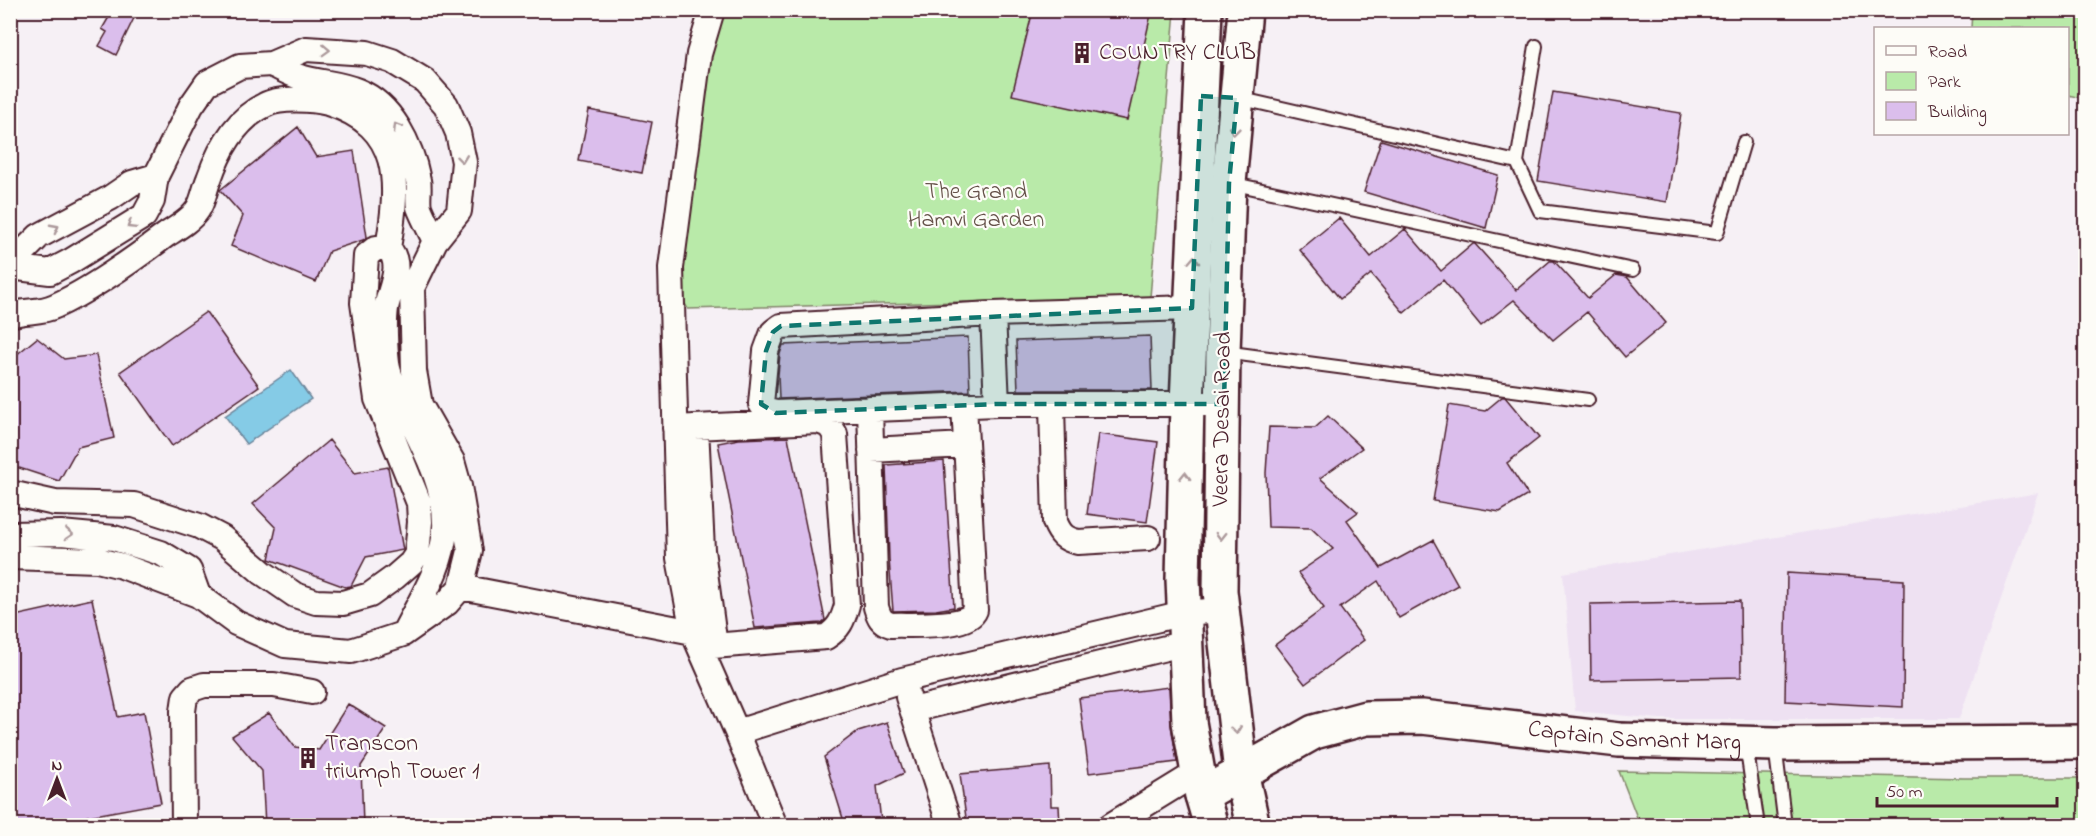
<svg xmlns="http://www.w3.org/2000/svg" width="2096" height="836" font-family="'Indie Flower',sans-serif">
  <rect width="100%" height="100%" fill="#f6f0f5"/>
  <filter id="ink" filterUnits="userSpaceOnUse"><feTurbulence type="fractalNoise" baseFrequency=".0167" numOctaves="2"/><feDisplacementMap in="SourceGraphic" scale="12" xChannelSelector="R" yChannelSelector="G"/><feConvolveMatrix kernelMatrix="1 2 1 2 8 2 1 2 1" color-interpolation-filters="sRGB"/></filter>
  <g filter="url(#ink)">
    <path fill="#eee1f2" d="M2038 493 1959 719H1660L1575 711 1563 573Z"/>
    <path fill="#b9eaa9" stroke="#82846a" stroke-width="1.5" d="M719 11H1175L1150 297 688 309 681 297 676 270 705 57Z
      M1972 11H2085V99L2068 95V28H1971Z
      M1619 771 1964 778H2085V825H1640Z"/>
    <path fill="#85cbe6" stroke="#6d869b" stroke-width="1.5" d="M291 370 311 399 246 444 225 416Z"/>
    <path fill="#dbbeec" stroke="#4a1f2b" stroke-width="1.5" d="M113 10H126L135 16 116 55 99 46 107 32 102 29Z
      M1033 10H1152L1127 120 1012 95Z
      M1553 92 1681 113 1667 202 1538 181Z
      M589 110 652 122 642 173 579 161Z
      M298 127 316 157 354 151 367 237 363 240 329 251 316 282 231 246 243 216 220 190Z
      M1381 140 1498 175 1486 228 1364 192Z
      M1339 218 1371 257 1405 229 1441 271 1473 244H1475L1516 290 1550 261H1554L1588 298 1616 275 1627 277 1666 323 1625 357 1587 312 1553 340 1514 300 1481 326 1443 280 1404 313 1371 274 1340 299 1300 250Z
      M206 312 259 386 172 446 120 372Z
      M1150 336 1152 390H1018L1016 341Z
      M968 337 970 391 779 399 778 375 780 354 783 345Z
      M37 338 64 359 96 355 114 438 78 447 59 481 10 465V360Z
      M1502 397H1505L1539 438 1507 463 1528 495 1500 512 1433 501 1449 405 1485 411Z
      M1328 416 1362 448 1320 478 1358 512 1347 520 1381 568 1433 540 1458 585 1399 618 1378 581 1340 608 1364 640 1305 684 1275 645 1324 608 1298 573 1333 549 1311 528 1268 527 1266 473 1269 427 1315 428Z
      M1098 434 1158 442 1147 522 1087 514Z
      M788 437 825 620 821 623 755 628 718 443 739 439Z
      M329 440 355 473 388 467 403 550 366 557 351 586 345 587 269 559 276 528 253 504Z
      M944 461 954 607 936 610 893 611 889 559 886 465Z
      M1787 573 1904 580 1903 707 1785 701Z
      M92 599 118 717 144 712 161 803 40 825H10V617Z
      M1740 601 1741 677 1591 680 1590 604Z
      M1169 687 1171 725 1177 762 1089 773 1079 698Z
      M348 704 386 728 361 766 363 825H265L262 771 232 736 269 713 295 747 319 750Z
      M887 722 904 773 877 786 881 822 867 825H845L824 757 858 731Z
      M1050 766 1051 806H1059L1060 825H967L960 774Z"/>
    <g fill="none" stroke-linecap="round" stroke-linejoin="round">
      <defs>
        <path id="lane" d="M1238 98 1517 162 1536 46
          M1517 162 1540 211 1717 233 1744 142
          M1230 183 1633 270
          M1224 352 1588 400
          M1746 744 1758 826
          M1775 745 1785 826"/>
        <path id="street" d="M712 10 699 54 671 268 679 558 693 632 737 732 775 826
          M271 64C280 68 290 74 300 77 320 83 339 83 358 91 392 105 411 145 418 180 420 188 417 199 419 207 423 218 430 230 435 241
          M10 265 39 236 110 198 132 183 156 176
          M10 267 50 272 71 261 144 216 152 201 156 176 191 106 207 83 240 66 271 64 306 49 367 53 392 61 425 81 446 105 458 133 464 162 459 211 435 241 412 288 414 371 420 405 452 461 459 486 470 551 461 587 447 603 403 634 351 651 285 645 236 623 198 595 122 566 97 560 10 557
          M993 314 1192 308
          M10 315C25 310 41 313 55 306 91 290 134 259 166 235 177 228 191 220 198 209 203 202 205 188 209 179 219 150 236 119 265 105 279 97 313 99 328 103 403 126 399 183 388 248
          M997 404 993 314 781 326 773 332 766 351 761 404 767 411 776 413 997 404H1224
          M1052 405 1055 522C1060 534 1064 539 1078 542L1148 538
          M870 409 876 607C879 617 881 622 891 625 909 624 968 629 975 610L964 405
          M696 427 702 550 715 646
          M675 428 818 421 829 425 835 434 847 605C843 620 839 629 826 637L700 647
          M871 450 966 445
          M10 493 55 503 134 505 199 526 222 538 263 573 295 595 316 602 343 603 370 595 395 577 411 563 417 554 420 522 419 503 377 399 363 303 366 256 376 248H388C404 264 390 288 386 308 384 322 385 348 387 363 389 379 398 395 405 409 423 446 447 487 445 529 443 566 421 599 405 631
          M10 534 61 533 114 538 161 553 189 570 198 595
          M461 587 693 632
          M908 697 950 826
          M913 710 1186 643
          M737 732 902 680 1184 613 1222 610
          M184 826 183 711 185 697 192 689 204 685H274L312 692
          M1110 826 1198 772"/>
        <g id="secondary">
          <path d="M1205 10 1187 403 1183 579 1189 722 1202 795 1211 826"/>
          <path d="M1245 10 1229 183 1223 352 1220 591 1241 772 1253 826"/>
          <path id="s1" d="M1202 795 1314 732 1366 718 1422 717 1619 740 1775 744 2086 742"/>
        </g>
      </defs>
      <use href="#lane" stroke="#4a1f2b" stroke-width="16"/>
      <use href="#street" stroke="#4a1f2b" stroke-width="28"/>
      <use href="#secondary" stroke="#4a1f2b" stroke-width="38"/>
      <use href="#lane" stroke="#fdfcf7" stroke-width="12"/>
      <use href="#street" stroke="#fdfcf7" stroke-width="24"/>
      <use href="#secondary" stroke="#fdfcf7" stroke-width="33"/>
    </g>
    <defs><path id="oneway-chevron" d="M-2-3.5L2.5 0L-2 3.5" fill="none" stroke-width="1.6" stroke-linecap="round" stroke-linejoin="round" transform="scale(1.5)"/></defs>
    <g stroke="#ac999b">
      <use href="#oneway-chevron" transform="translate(326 50) rotate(2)"/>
      <use href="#oneway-chevron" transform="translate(397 127) rotate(-121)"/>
      <use href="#oneway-chevron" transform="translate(1234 131) rotate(96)"/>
      <use href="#oneway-chevron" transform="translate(462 159) rotate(83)"/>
      <use href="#oneway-chevron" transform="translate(131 225) rotate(148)"/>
      <use href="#oneway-chevron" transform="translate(55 228) rotate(-28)"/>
      <use href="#oneway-chevron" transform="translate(1194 260) rotate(-87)"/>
      <use href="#oneway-chevron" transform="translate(1185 476) rotate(-89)"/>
      <use href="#oneway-chevron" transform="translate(69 534) rotate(4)"/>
      <use href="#oneway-chevron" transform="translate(1221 536) rotate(91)"/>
      <use href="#oneway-chevron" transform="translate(1236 730) rotate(83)"/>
    </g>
  </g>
  <path fill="#0f766e" fill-opacity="0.2" stroke="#0f766e" stroke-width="4.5" stroke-dasharray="12 8" stroke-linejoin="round" d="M1201 96 1237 98 1229 183 1224 404H997L776 413 761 404 766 351 773 332 781 326 1192 308Z"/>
  <defs>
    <symbol id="building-bare" viewBox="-9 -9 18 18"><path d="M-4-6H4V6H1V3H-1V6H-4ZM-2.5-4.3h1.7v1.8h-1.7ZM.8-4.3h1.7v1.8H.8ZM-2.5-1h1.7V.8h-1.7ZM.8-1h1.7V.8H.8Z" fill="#4a1f2b" stroke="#fdfcf7" stroke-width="2.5" paint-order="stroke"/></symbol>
  </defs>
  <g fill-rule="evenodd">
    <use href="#building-bare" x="1067" y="38" width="30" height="30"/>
    <use href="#building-bare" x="293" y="743" width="30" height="30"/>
  </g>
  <g text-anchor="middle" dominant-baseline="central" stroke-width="4.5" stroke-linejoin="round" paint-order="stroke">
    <g font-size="24" fill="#4a1f2b" stroke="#fdfcf7" text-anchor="start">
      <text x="1099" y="53">COUNTRY CLUB</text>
      <text x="325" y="744">Transcon<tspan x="325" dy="28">triumph Tower 1</tspan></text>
    </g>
    <g font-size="24" fill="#66524a" stroke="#fdfcf7">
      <text x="976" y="192">The Grand<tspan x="976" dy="28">Hamvi Garden</tspan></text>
    </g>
    <g font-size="24" fill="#4a1f2b" stroke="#fdfcf7">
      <text transform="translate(1223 419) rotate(-89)">Veera Desai Road</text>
      <text stroke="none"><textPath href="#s1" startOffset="452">Captain Samant Marg</textPath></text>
    </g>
  </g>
  <rect width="2096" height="836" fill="none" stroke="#fdfcf7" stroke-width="36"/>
  <rect x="18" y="18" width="2060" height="800" fill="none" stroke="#4a1f2b" stroke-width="2" filter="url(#ink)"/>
  <rect x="1874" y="27" width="195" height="108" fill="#fdfcf7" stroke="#b5a4a5" stroke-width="1.5"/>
  <rect x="1886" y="46" width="30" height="9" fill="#fdfcf7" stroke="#b5a4a5" stroke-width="1.5"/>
  <text x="1928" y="57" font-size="18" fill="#4a1f2b">Road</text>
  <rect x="1886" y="72" width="30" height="18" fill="#b9eaa9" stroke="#b5a4a5" stroke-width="1.5"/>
  <text x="1928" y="87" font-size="18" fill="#4a1f2b">Park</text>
  <rect x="1886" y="102" width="30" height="18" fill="#dbbeec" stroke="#b5a4a5" stroke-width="1.5"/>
  <text x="1928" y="117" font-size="18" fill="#4a1f2b">Building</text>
  <g transform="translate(57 779)" stroke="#fdfcf7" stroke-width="4.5" paint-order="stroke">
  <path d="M0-4.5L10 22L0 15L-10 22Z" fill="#4a1f2b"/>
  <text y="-9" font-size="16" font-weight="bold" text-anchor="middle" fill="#4a1f2b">N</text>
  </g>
  <path d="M1877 797v9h180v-9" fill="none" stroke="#4a1f2b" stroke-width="3"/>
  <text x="1886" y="797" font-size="18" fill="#4a1f2b" stroke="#fdfcf7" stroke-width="4.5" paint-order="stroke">50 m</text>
</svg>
